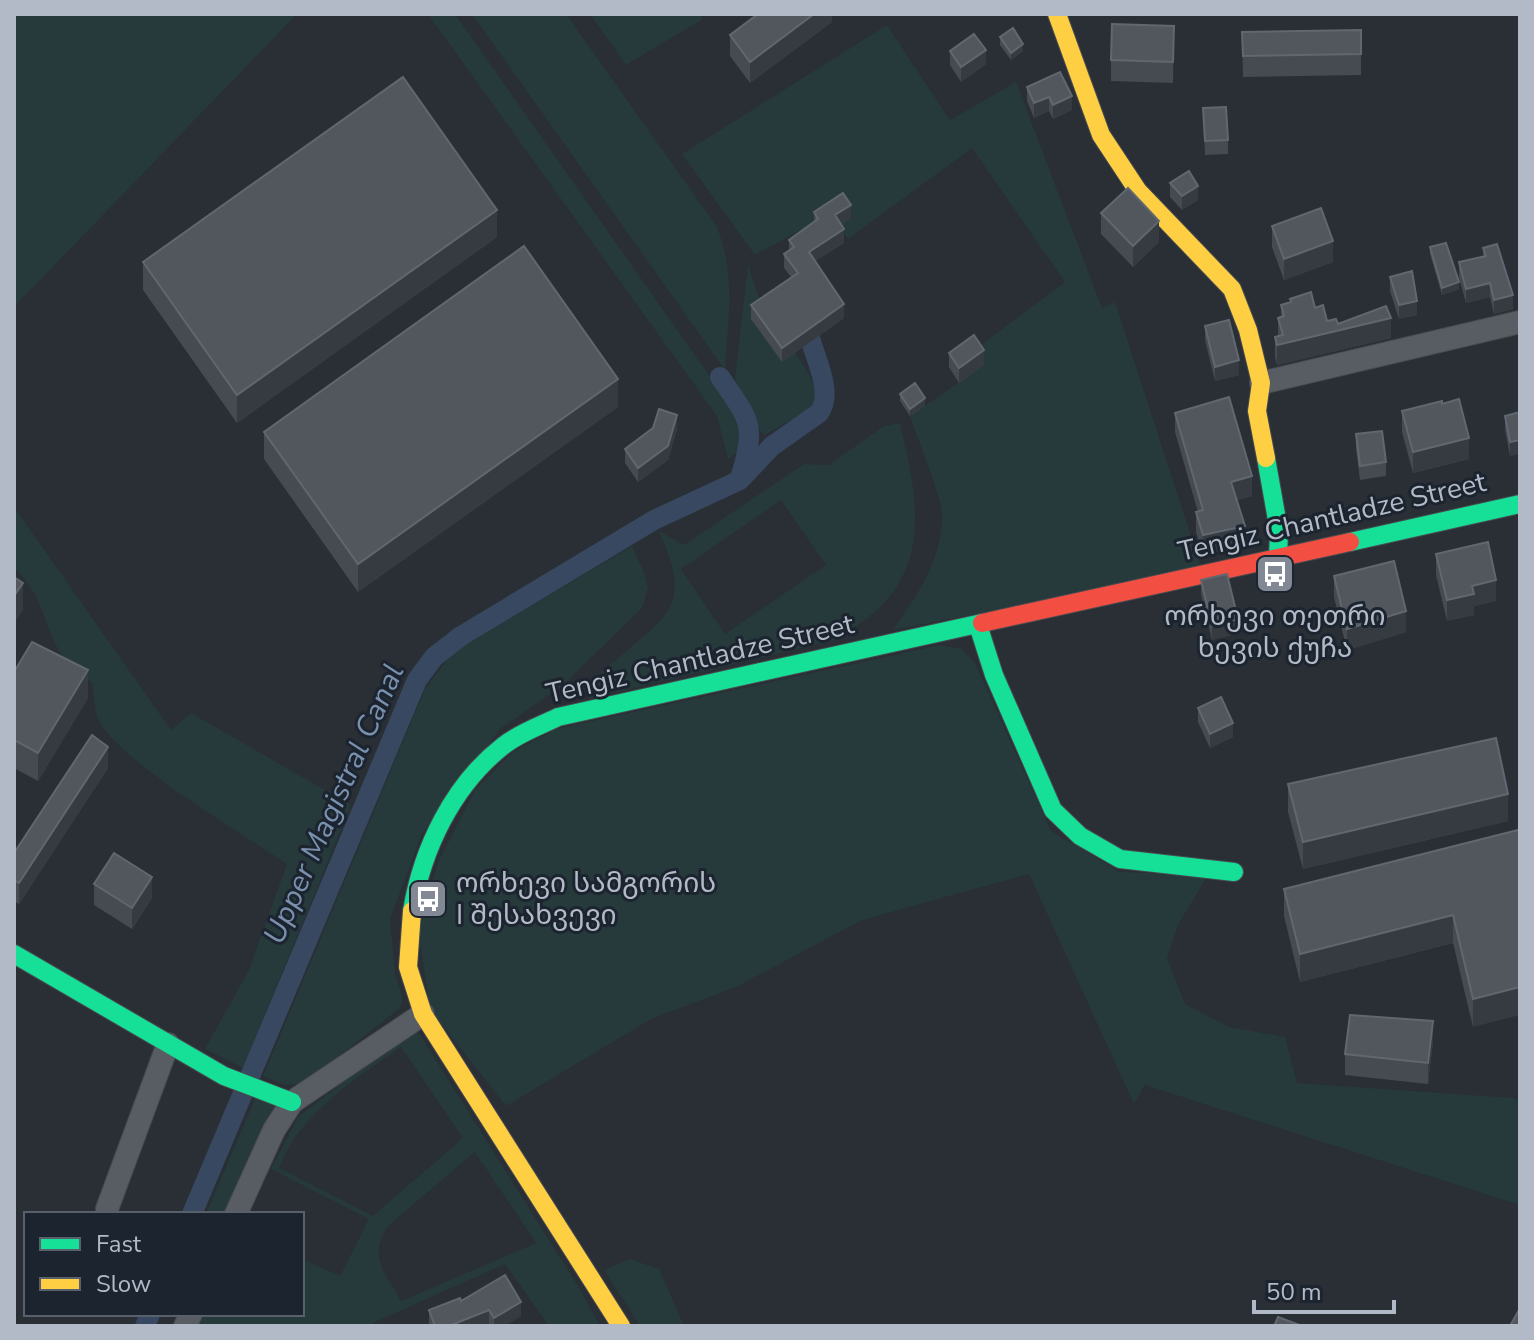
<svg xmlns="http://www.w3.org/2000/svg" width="1534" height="1340" font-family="'Nunito Sans','Noto Sans Georgian',sans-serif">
  <rect width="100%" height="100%" fill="#292f35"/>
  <path fill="#26393b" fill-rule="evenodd" d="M14 14H297L14 307Z
    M428 14H455L725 398 743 428 741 449 728 459 717 416Z
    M472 14H566L717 227C736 275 728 320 725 370Z
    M590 14H700L703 19 626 65Z
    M887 25 950 120 1016 82 1102 308 1115 302 1202 570 893 630C916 597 942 560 942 517 943 499 917 438 910 416L984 365 974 350 1065 282 972 148 848 239 839 226 843 207 755 255 682 154Z
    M748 265C754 281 758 298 767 313 782 338 815 372 818 401L811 409 764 435 757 427 754 413 734 386Z
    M900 423C913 479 930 544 891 595 878 612 856 626 839 639L588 699C593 678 600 673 616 660 671 613 692 605 659 531L684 545 804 464 829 465 884 426ZM781 500 826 565 725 634 681 569Z
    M14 507 171 730 191 713 351 805 243 1068 205 1049 249 970 287 864C246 836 117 760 98 719 94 709 94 694 92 683 84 677 73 670 67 663 43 632 47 598 14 568Z
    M632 546 643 570 648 588 642 608 564 684 500 729 422 834 390 919 395 974 403 999 400 1008 303 1084 285 1085 263 1076 425 689 453 652Z
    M940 645 961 649 975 663 1051 831 1120 872 1208 875 1178 925 1167 958 1185 1004 1229 1027 1285 1037 1297 1083 1513 1098 1520 1101V1205L1145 1085 1134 1104 1029 874 862 920 736 987 651 1019 506 1106 430 1010 418 928 439 860 475 790 514 751 556 729Z
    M415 1027 578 1286 600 1326H549L505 1264 375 1322 371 1326H195L200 1314H302V1259L340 1276 369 1219 271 1169 298 1117ZM401 1047 463 1138 373 1216 279 1168C301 1112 354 1080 401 1047ZM475 1152 536 1243 401 1301C384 1272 367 1254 390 1224Z
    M255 1099 276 1106 228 1214H206Z
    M630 1259 659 1269 684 1326H640L604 1270Z"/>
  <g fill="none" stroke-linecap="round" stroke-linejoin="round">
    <path stroke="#374860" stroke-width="20" d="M720 377C749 420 757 423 741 475
      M192 1214 417 680 434 657 461 636 654 520 740 480 772 446 819 413C833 394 817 362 811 341
      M145 1326 150 1314"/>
    <defs>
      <path id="street" d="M1261 383 1520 322
        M107 1209 168 1044
        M236 1214 274 1130 292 1102 423 1014
        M185 1326 191 1314"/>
      <path id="fast" d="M1266 458 1279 531 1278 558
        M1350 542 1520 504
        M978 625 994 675 1053 810 1080 836 1120 859 1234 872
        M412 911C422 849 453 785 503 746 519 733 540 726 558 717L982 623
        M14 954 224 1076 292 1102"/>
      <path id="slow" d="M1057 14 1101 135 1138 191 1232 289 1248 330 1261 383 1257 411 1266 458
        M412 911 408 967 423 1014 621 1326"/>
      <path id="jam" d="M982 623 1350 542"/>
    </defs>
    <use href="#street" stroke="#474b50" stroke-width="24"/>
    <use href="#fast" stroke="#474b50" stroke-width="20"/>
    <use href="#slow" stroke="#474b50" stroke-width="20"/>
    <use href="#jam" stroke="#474b50" stroke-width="20"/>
    <use href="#street" stroke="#585c63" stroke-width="22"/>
    <use href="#fast" stroke="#16e098" stroke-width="18"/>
    <use href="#slow" stroke="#ffcf43" stroke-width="18"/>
    <use href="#jam" stroke="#f24e42" stroke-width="18"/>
  </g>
  <path fill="#464b52" d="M832 14V22L750 83 730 56V35Z
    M1174 26 1173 83 1111 81V60Z
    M1361 30V75L1243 77 1242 32Z
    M1000 37 1023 51 1011 60 1000 45Z
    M950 51 986 64 961 82 950 65Z
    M1060 72 1072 110 1053 119 1049 111 1034 118 1027 101V87Z
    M1203 108 1228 140V154L1205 155Z
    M1170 183 1198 200 1182 210 1170 197Z
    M814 212 851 218 841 225 844 243 815 261 844 318 782 362 751 319V305L791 277 784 268V254L789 250V240L814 222Z
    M1101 213 1159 242 1133 267 1101 234Z
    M1272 226 1333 262 1284 280 1272 247Z
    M497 237 237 423 143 290V262Z
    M1430 247 1459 289 1442 295 1430 254Z
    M1483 248 1513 309 1494 314 1490 297 1466 303 1459 277V262L1483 257Z
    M1390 277 1417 315 1399 319 1390 291Z
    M1290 299 1315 308 1327 321 1391 338 1277 365 1275 357V337L1278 336V318L1281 317V305L1290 302Z
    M1205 326 1239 375 1215 381 1205 340Z
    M949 353 984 365 959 383 949 367Z
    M900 394 925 406 910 416 900 401Z
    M618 407 358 592 264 459V432Z
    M1402 411 1469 459 1413 473 1402 432Z
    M1520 412 1510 456 1505 430V416Z
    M1175 413 1252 496 1237 500 1245 545 1203 555 1196 532V512H1198L1175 432Z
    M677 429 668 460 638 482 625 463V449Z
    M1356 434 1386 462V476L1360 480 1356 449Z
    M1436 554 1496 601 1474 606V615L1447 621 1436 575Z
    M1334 576 1406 632 1347 650 1334 597Z
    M1201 580 1238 633 1212 640 1201 594Z
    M14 672 88 698 38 781 14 768Z
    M1198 708 1233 737 1210 748 1198 722Z
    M108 768 19 904 14 901V853Z
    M1288 784 1508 821 1303 869 1288 812Z
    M1518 830 1473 1027 1453 943 1300 982 1284 916V889Z
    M94 884 152 898 132 929 94 905Z
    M1433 1042 1428 1084 1345 1075V1054Z
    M461 1301 521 1316 504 1326H490L489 1324 485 1326H429V1310Z"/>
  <path fill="#363b41" d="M814 14H832V22L750 83V62Z
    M1023 44V51L1011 60V53Z
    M986 50V64L961 82V67Z
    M1072 96V110L1053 119V105Z
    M1049 97V111L1034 118V103Z
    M1198 186V200L1182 210V196Z
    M851 205V218L835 229V215Z
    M497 210V237L237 423V395Z
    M1159 221V242L1133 267V246Z
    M844 229V243L809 265V252Z
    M1333 241V262L1284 280V259Z
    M1459 282V289L1442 295V288Z
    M1490 283V297L1466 303V289Z
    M1513 295V309L1494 314V300Z
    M1417 301V315L1399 319V305Z
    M844 304V318L782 362V348Z
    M1391 318V338L1277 365V345Z
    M984 350V365L959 383V368Z
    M1239 360V375L1215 381V367Z
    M618 379V407L358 592V564Z
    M925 398V406L910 416V409Z
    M677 415V429L668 460 638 482V468Z
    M1469 438V459L1413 473V452Z
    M1520 440V454L1510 456V442Z
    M1252 476V496L1231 502V482Z
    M1245 526V545L1203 555V535Z
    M1496 580V601L1474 606V615L1447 621V600L1472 586Z
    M23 583V610L14 624V596Z
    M1406 611V632L1347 650V629Z
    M1238 619V633L1212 640V626Z
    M88 670V698L38 781V753Z
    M1233 723V737L1210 748V734Z
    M108 747V768L19 904V883Z
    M1508 794V821L1303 869V842Z
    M152 877V898L132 929V908Z
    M1453 915V943L1300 982V954Z
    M1520 987V1015L1473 1027V999Z
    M1433 1021V1042L1428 1084V1063Z
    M521 1302V1316L504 1326H494V1318Z
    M489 1310V1324L485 1326H449Z"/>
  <path fill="#52575e" stroke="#61676f" stroke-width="2" d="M758 14H814L750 62 730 35Z
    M1112 24 1174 26 1173 62 1111 60Z
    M1013 28 1023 44 1011 53 1000 37Z
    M1361 30V54L1243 56 1242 32Z
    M974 34 986 50 961 67 950 51Z
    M1060 72 1072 96 1053 105 1049 97 1034 103 1027 87Z
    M403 77 497 210 237 395 143 262Z
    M1226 107 1228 140 1205 141 1203 108Z
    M1189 171 1198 186 1182 196 1170 183Z
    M1128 188 1159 221 1133 246 1101 213Z
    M843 193 851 205 835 215 844 229 809 252 844 304 782 348 751 305 798 273 784 254 794 247 789 240 818 219 814 212Z
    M1321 208 1333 241 1284 259 1272 226Z
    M1446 243 1459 282 1442 288 1430 247Z
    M1497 244 1513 295 1494 300 1490 283 1466 289 1459 262 1486 256 1483 248Z
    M524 246 618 379 358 564 264 432Z
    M1412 271 1417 301 1399 305 1390 277Z
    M1311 292 1315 308 1323 305 1327 321 1336 319 1338 324 1386 306 1391 318 1277 345 1275 337 1283 335 1278 318 1284 316 1281 305 1291 302 1290 299Z
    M1229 320 1239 360 1215 367 1205 326Z
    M974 335 984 350 959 368 949 353Z
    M915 383 925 398 910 409 900 394Z
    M1229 397 1252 476 1231 482 1245 526 1203 535 1196 512 1203 510 1175 413Z
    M1459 399 1469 438 1413 452 1402 411 1442 401V404Z
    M659 409 677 415 668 446 638 468 625 449 653 428Z
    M1520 412V440L1510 442 1505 416Z
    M1382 431 1386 462 1360 466 1356 434Z
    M1488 542 1496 580 1472 586 1474 594 1447 600 1436 554Z
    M1394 561 1406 611 1347 629 1334 576Z
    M1227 574 1238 619 1212 626 1201 580Z
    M14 577 23 583 14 596Z
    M32 642 88 670 38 753 14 740V672Z
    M1221 697 1233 723 1210 734 1198 708Z
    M92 735 108 747 19 883 14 880V853Z
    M1496 738 1508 794 1303 842 1288 784Z
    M1518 830 1520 837V987L1473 999 1453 915 1300 954 1284 889Z
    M114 853 152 877 132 908 94 884Z
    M1350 1015 1433 1021 1428 1063 1345 1054Z
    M505 1275 521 1302 494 1318 489 1310 449 1326H435L429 1310 460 1298 461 1301Z
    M1520 1308V1326H1510Z
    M1278 1317 1302 1326H1274Z"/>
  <defs>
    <symbol id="bus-square" viewBox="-11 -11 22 22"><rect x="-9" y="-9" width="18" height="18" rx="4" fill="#828994" stroke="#1c2430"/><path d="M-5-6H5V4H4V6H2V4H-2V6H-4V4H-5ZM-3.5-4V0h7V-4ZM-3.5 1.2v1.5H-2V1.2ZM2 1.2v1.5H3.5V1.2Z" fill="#fff"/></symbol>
  </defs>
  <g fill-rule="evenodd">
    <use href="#bus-square" x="1253" y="552" width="44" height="44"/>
    <use href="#bus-square" x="406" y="877" width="44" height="44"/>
  </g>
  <g text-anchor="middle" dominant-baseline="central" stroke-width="6" stroke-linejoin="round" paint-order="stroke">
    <g font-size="28" fill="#b2bac7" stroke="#1c2430">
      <text transform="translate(1332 517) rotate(-13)">Tengiz Chantladze Street</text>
      <text transform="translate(700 659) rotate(-13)">Tengiz Chantladze Street</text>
    </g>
    <g font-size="28" fill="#b2bac7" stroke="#1c2430">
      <text x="1275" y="616">ორხევი თეთრი<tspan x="1275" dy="32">ხევის ქუჩა</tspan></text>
      <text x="456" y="883" text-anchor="start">ორხევი სამგორის<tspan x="456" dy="32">I შესახვევი</tspan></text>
    </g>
    <g font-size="30" font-style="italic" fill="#7a91ae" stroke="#1c2430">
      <text transform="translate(334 804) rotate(-66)">Upper Magistral Canal</text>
    </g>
  </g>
  <rect width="1534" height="1340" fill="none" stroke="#b2bac7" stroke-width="32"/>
  <rect x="24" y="1212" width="280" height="104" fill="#1c2430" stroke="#58606c" stroke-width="2"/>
  <rect x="40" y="1238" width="40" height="12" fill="#16e098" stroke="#58606c" stroke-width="2"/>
  <text x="96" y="1252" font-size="24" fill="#b2bac7">Fast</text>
  <rect x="40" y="1278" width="40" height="12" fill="#ffcf43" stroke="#58606c" stroke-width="2"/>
  <text x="96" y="1292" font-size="24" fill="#b2bac7">Slow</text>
  <path d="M1254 1300v12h140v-12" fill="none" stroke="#b2bac7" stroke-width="4"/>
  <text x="1266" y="1300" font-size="24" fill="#b2bac7" stroke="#1c2430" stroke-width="6" paint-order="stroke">50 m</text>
</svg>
